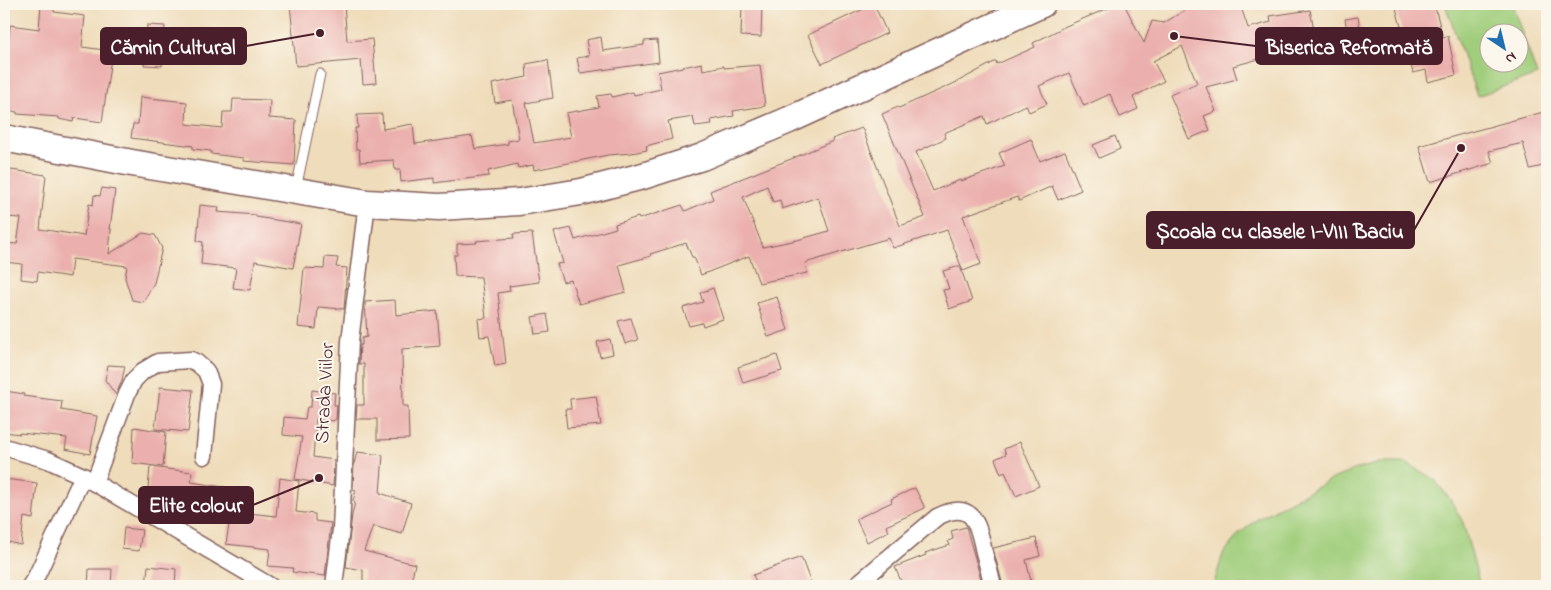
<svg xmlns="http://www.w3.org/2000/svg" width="1551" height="590" font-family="'Indie Flower',sans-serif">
  <rect width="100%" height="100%" fill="#fbf7ec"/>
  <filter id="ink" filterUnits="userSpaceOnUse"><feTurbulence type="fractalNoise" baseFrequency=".02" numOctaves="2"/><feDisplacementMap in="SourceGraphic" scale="10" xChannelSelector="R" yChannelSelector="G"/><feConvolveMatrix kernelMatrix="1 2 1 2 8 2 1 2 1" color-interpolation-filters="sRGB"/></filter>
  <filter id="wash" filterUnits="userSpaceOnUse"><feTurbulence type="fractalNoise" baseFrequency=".0096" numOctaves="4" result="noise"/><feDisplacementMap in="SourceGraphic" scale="20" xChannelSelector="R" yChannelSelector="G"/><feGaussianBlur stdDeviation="1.12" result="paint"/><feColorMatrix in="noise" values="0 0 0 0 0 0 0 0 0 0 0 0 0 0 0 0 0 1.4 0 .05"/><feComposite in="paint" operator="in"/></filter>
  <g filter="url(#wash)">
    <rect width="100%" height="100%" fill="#efdcba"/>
    <path fill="#a0ce7b" stroke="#757653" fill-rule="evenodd" d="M1445 4H1512L1537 75 1477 96ZM1488 32H1518V62H1488Z
      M1379 463H1406L1434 479 1450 499 1463 522 1480 586H1215V580L1223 554 1239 534 1259 518 1330 480 1354 470Z"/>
    <g id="blocks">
      <path fill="#ebb0ae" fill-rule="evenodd" d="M41 4H55L54 12 85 16 82 47 112 51 102 122 74 118 73 122 59 119V117L17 114V112L4 110V62L5 53H7L10 25 39 29Z
        M290 4H344L347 41 372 39 376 83 363 84 361 60 296 66Z
        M742 4H762L761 37 741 36Z
        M874 4 887 33 822 64 808 35Z
        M1118 4H1124L1144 43 1152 21 1164 23 1195 4H1240L1248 28 1271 22 1270 16 1310 10 1314 30 1283 35 1288 59 1268 63 1267 57 1233 66 1237 79 1206 87 1216 111 1204 116 1210 130 1189 139 1170 95 1197 83 1182 46 1153 61 1164 81 1133 97 1138 109 1120 117 1110 94 1084 106 1069 73 1039 86 1047 104 1029 112 1026 105 987 124 984 116 944 133 946 138 916 152 933 191 960 180 961 181 1005 166 999 153 1031 139 1040 161 1065 151 1081 190 1058 200 1052 186 1019 201 1017 197 963 216 981 264 963 271 947 230 893 248 889 238 805 263 807 273 759 283 749 256 701 275 694 257H692L686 243 650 254 651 256 619 265 626 292 579 304 571 280 563 282 557 264 563 263 554 232 571 228 575 240 616 228 615 224 638 217 639 219 682 205 685 211 713 199 710 191 791 159 833 141 832 139 862 128 900 226 925 217 882 114 898 107 899 108 955 83 996 61 997 64 1035 47 1033 43 1066 26ZM767 186 773 202 780 200 782 209 818 197 829 231 797 240 763 247 743 197Z
        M1395 4H1434L1443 37 1448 36 1456 75 1428 82 1426 70 1413 73Z
        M1358 17 1363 42 1350 46 1345 19Z
        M147 25 165 26 162 66 144 65Z
        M601 37 603 51 644 45V41L657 40 659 62 580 73 577 58 589 56 586 40Z
        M548 60 553 98 526 103 534 143 571 137 566 113 599 107 597 96 611 94 612 97 633 92 634 95 661 89 658 72 702 63 703 70 724 66V68L760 65 765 106 733 111 734 116 711 120 712 124 695 126 693 117 668 121 672 139 646 146 647 150 632 153 608 155 534 170 533 165 518 168 517 164 488 171 489 176 434 183V178L401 182 400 170H395L394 160 360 162 359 149H356L355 128H358L357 115 382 114 383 129 413 124 415 144 472 136 475 149 508 144V141L519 139 512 100 495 103 492 84 527 77 526 64Z
        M140 97 187 102 186 124 222 128 223 112H232L233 99 270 100 269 118 296 120 294 165 244 161V158L211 154V151L193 149V146L131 138 133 124H138Z
        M1547 111V165L1530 169 1523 143 1489 151 1493 163 1430 182 1419 146Z
        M1115 136 1120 149 1099 158 1093 145Z
        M4 169 46 175 40 229 84 236 89 204 93 205 94 195 100 196 102 188 115 190 110 229H111L109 254 143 233 155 235 162 248 154 283 143 302 132 300 125 278 127 266 72 259 70 277 38 272 37 281 21 279 22 264 4 262V243L17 244 21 218 4 217Z
        M200 205 219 207 218 212 256 215V217L301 224 293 268 255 261 250 290 233 288 236 268 201 264 203 242 197 241Z
        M532 233 539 282 509 286 510 291 498 293 506 364 495 366 489 336 480 337 478 319 486 318 481 277 455 276 454 255H457V244L477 243 476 241 514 238 513 234Z
        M325 257 338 258 336 267 347 268 344 309 318 307 316 329 298 327 304 268 324 269Z
        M960 266 972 301 949 309 943 290 949 289 943 271Z
        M713 288 723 319 703 326 702 323 689 326 683 308 703 302 700 293Z
        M777 297 788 330 768 337 757 303Z
        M395 300 396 315 437 311 440 346 402 349 403 406H408L409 439 377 440V419H356L357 405H364V364H359L360 345H362V338L367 337 365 302Z
        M547 314 550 332 535 334 532 317Z
        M631 318 638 340 625 344 618 321Z
        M610 339 613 354 600 357 597 342Z
        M777 355 782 371 743 383 738 367Z
        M108 365 125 366 122 380 116 395 105 380Z
        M160 387 193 390 188 432 155 429Z
        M312 390 335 393 334 405H337L336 419 333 421 316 419 313 457 334 460 333 486 295 479 302 437 283 435 284 417 305 419 307 407H311Z
        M5 391 24 394 23 396 62 401 61 410 97 416 90 454 65 449 67 438 20 433V434L4 432Z
        M596 396 601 425 567 428 565 409H571L570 399Z
        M134 427 166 432 163 467 132 463Z
        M1020 442 1039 486 1016 496 1005 472 1001 474 995 459 1006 454 1004 449Z
        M357 452 383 455 380 493 411 503 402 534 373 526 364 551 415 564 410 586H363V570L346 567 352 515 355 502 353 501 356 490 353 489 354 464Z
        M150 467 192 472 191 482 230 488 227 522 196 519 197 506 147 499Z
        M280 478 299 481 296 512 315 514V521L331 523 325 576 292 572 293 568 268 566 270 549 226 544 231 511 276 516Z
        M4 479 37 483 33 519 24 517 21 545 4 541Z
        M915 488 925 508 886 526 889 531 867 542 856 519 892 502 891 499Z
        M966 527 983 586H903L895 567 926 555 925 553 950 545 948 541 953 539 951 531Z
        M124 528 142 530 139 551 122 549Z
        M1036 538 1040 556 1026 560 1032 586H1003L993 548Z
        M801 557 812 586H758L753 575Z
        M148 566 176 569 175 586H146Z
        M89 569H112L111 586H88Z"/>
    </g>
  </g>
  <g filter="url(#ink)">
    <use href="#blocks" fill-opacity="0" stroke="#84615d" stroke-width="1"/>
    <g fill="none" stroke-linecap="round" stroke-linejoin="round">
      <defs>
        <path id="lane" d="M296 189 320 74"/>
        <path id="street" d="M4 447 48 460 83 476 270 586
          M94 483 127 394 134 380 143 371 158 362 191 360 197 363 206 371 211 384 204 456
          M30 586 36 577 83 476
          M334 586 341 529 350 341 367 203
          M855 586 937 517C970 500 977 519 983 548 986 561 990 573 993 586"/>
        <path id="primary" d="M4 138 132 163 367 203 439 207 519 202 581 192 643 176 702 157 789 120 1042 4"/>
      </defs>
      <use href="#lane" stroke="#84615d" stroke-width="11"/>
      <use href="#street" stroke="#84615d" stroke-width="19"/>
      <use href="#primary" stroke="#84615d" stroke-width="29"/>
      <use href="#lane" stroke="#fff" stroke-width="9"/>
      <use href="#street" stroke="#fff" stroke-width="16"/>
      <use href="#primary" stroke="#fff" stroke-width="26"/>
    </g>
  </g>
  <g text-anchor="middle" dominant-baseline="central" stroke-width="4" stroke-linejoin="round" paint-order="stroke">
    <g font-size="20" fill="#4a1f2b" stroke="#fbf7ec">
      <text transform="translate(326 393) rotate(-87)">Strada Viilor</text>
    </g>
  </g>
  <path fill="none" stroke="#4a1f2b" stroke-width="2" d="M1174 36L1256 46M320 33L246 46M1461 148L1414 230M319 478L253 505"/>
  <g fill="#4a1f2b" stroke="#fbf7ec" stroke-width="2">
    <circle cx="1174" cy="36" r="5"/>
    <circle cx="320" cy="33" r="5"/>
    <circle cx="1461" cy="148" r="5"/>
    <circle cx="319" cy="478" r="5"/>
  </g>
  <g fill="#4a1f2b" stroke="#4a1f2b" stroke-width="2">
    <rect x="1256" y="28" width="186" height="36" rx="5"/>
    <rect x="101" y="28" width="145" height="36" rx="5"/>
    <rect x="1147" y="212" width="267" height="36" rx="5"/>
    <rect x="139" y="487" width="114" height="36" rx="5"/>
  </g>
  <g font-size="21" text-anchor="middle" font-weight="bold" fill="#fff">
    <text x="1349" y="54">Biserica Reformată</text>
    <text x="173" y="54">Cămin Cultural</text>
    <text x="1280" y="238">Școala cu clasele I-VIII Baciu</text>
    <text x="196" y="512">Elite colour</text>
  </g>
  <rect width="1551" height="590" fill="none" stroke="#fbf7ec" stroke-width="20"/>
  <g transform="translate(1504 48) rotate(145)"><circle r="24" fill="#fbf7ec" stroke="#b4a19f"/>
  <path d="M0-4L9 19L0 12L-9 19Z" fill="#1f6fb2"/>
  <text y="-8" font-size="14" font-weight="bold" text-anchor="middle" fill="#4a1f2b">N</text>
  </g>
</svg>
